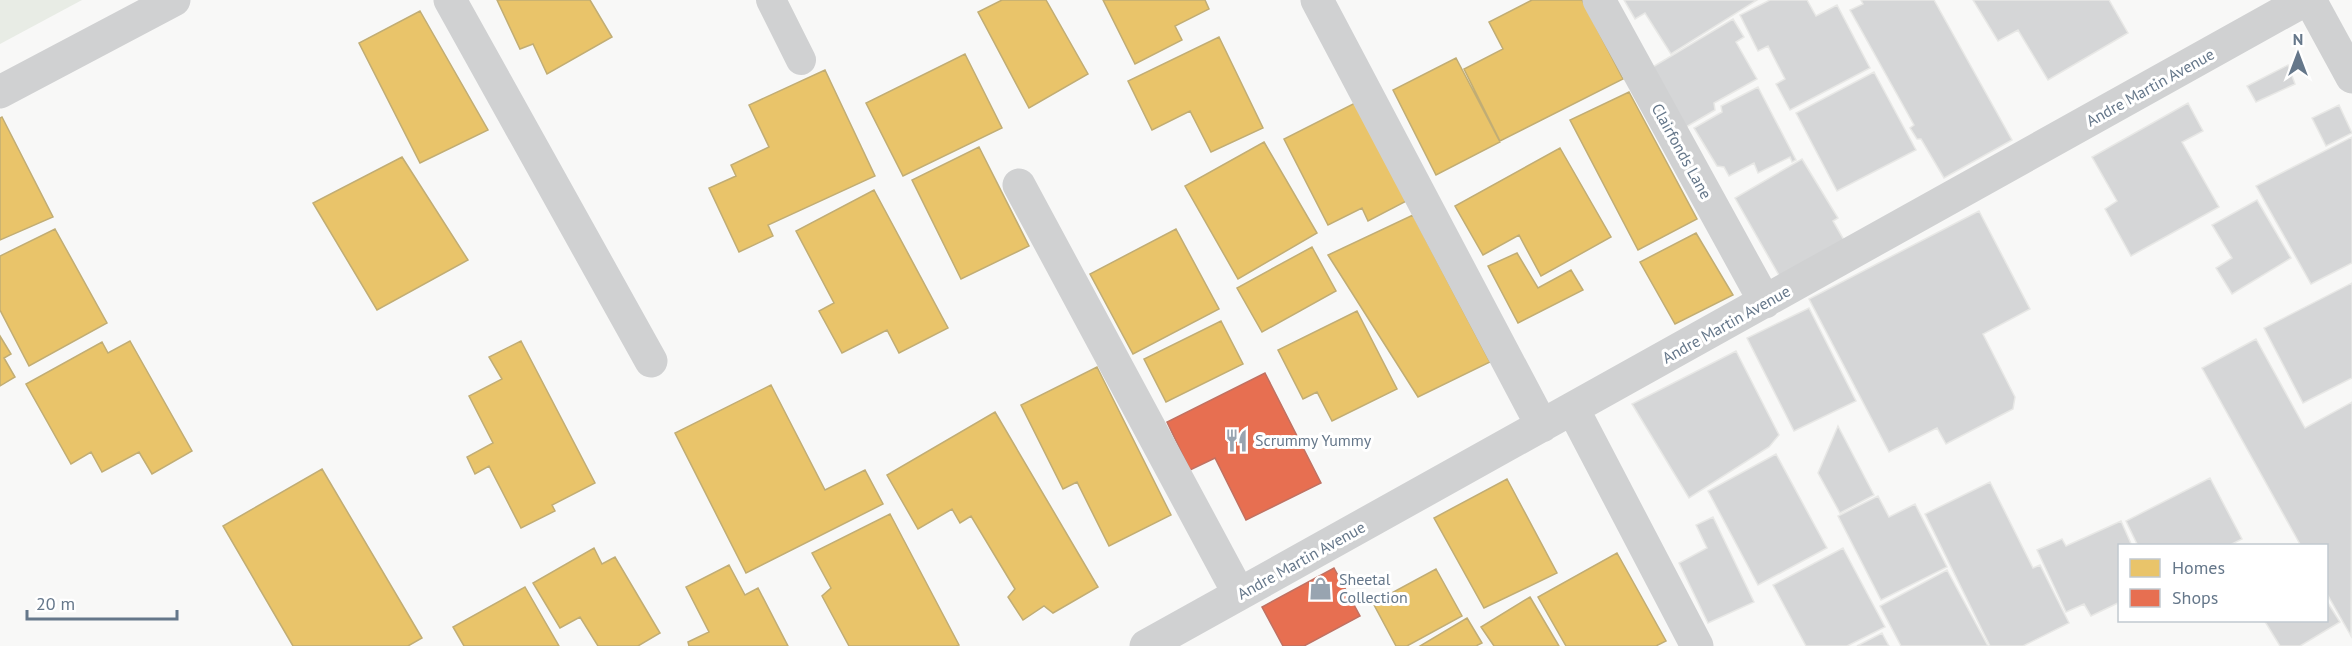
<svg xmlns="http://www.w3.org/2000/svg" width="2352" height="646" font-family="'PT Sans',sans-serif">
  <rect width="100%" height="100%" fill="#f8f8f7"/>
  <path fill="#e8ece5" d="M0 0H82L0 44Z"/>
  <path fill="#e9c46a" stroke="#c1ad74" stroke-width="1.5" d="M497 0H590L612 37 547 74 533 44 520 49Z
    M1002 0H1046L1088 74 1029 108 978 12Z
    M1103 0H1205L1209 9 1175 26 1182 40 1135 64Z
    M1532 0H1582L1623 79 1500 141 1464 69 1503 49 1489 22Z
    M420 11 488 130 420 163 359 43Z
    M1219 37 1263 128 1211 152 1190 111 1152 130 1128 81Z
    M965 54 1002 128 903 176 866 103Z
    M1456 58 1500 142 1436 175 1393 90Z
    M825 70 875 176 768 225 773 236 739 252 709 188 736 176 731 165 769 147 749 105Z
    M1629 92 1697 219 1638 250 1570 120Z
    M1365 98 1416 196 1368 221 1362 208 1328 225 1284 139Z
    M2 117 53 217 0 240V118Z
    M1264 142 1317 233 1238 279 1185 186Z
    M979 147 1029 246 961 279 912 180Z
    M1560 148 1611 237 1541 276 1519 235 1483 255 1455 206Z
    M402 157 468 260 377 310 313 203Z
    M874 190 948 328 899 353 887 330 842 353 819 311 834 303 796 231Z
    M1413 215 1490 362 1418 397 1328 255Z
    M55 229 107 323 29 366 0 310V256Z
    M1176 229 1219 309 1133 354 1090 274Z
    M1696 233 1733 295 1675 324 1640 262Z
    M1312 247 1336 291 1262 332 1237 288Z
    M1517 253 1538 288 1571 270 1583 290 1518 323 1488 266Z
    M1357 311 1397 389 1332 421 1317 392 1303 399 1278 350Z
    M1221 321 1243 364 1166 402 1144 359Z
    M0 336 11 354 4 358 15 377 0 386Z
    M130 341 192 451 152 474 139 452 102 472 91 452 71 464 26 384 102 342 108 353Z
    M521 341 595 483 552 505 555 511 521 528 489 466 475 474 467 457 493 443 469 396 502 379 489 357Z
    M1097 367 1171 515 1109 546 1077 482 1063 489 1021 405Z
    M771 385 825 490 865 470 883 504 746 573 675 433Z
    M995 412 1098 587 1053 613 1044 606 1023 620 1008 597 1015 589 971 516 960 523 952 509 918 529 887 475Z
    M322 469 422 638 408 646H293L223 526Z
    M1507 479 1557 573 1484 608 1434 518Z
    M890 514 959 645 956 646H849L822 596 831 588 812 553Z
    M594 548 602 564 615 557 660 633 638 646H598L580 617 560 628 533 583Z
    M1617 553 1666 641 1656 646H1566L1538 597Z
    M729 565 745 595 758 588 788 646H689L688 642 709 632 686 587Z
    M1436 569 1462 616 1407 646H1396L1373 603Z
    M525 587 559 646H464L453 627Z
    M1530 597 1559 646H1494L1481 627Z
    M1467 618 1482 643 1476 646H1420Z"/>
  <path fill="#e76f51" stroke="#c07162" stroke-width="1.5" d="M1265 373 1321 483 1246 520 1215 458 1190 470 1167 422Z
    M1334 568 1360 616 1304 646H1283L1262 607Z"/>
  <path fill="#d5d6d7" stroke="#e8e8e6" stroke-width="1.5" d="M1624 0H1757L1671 54 1645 13 1635 19Z
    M1770 0H1807L1816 16 1837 5 1870 68 1790 110 1776 84 1785 79 1768 46 1758 51 1740 15Z
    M1861 0H1934L2012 140 1944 178 1921 139H1917L1910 128 1914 125 1850 10 1863 4Z
    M1973 0H2109L2128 33 2048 80 2018 30 1998 41Z
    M1733 19 1744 37 1736 42 1757 79 1714 103 1715 110 1686 127 1651 68Z
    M2288 65 2295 84 2256 102 2247 86Z
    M1874 72 1916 150 1837 191 1796 113Z
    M1758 87 1796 160 1792 162 1790 157 1758 173 1754 163 1729 176 1724 167 1717 166 1694 128 1722 112 1721 106Z
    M2188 103 2203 131 2182 142 2219 207 2131 256 2105 209 2117 201 2092 157Z
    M2339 105 2352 133 2326 146 2312 118Z
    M2352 137V263L2311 284 2256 186Z
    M1802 159 1838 218 1833 221 1844 240 1780 277 1735 198Z
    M2257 200 2291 258 2232 294 2216 268 2232 258 2212 225Z
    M1979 211 2030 309 1983 334 2015 397 2013 409 1946 444 1937 428 1889 452 1809 299Z
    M2352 283V378L2303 403 2264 328Z
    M1809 308 1856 401 1794 431 1747 338Z
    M2256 339 2305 428 2352 402 2351 636 2326 592V546H2301L2202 368Z
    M1736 351 1779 435 1769 447 1689 498 1632 404Z
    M1838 426 1874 495 1840 513 1818 473Z
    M1776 454 1827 548 1758 585 1708 491Z
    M2210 478 2242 539 2228 546H2138L2126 521Z
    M1990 482 2033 568 2040 565 2069 623 2023 646H1990L1925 514Z
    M1878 496 1889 517 1915 504 1947 567 1881 600 1838 516Z
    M1713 517 1754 602 1708 623 1679 563 1707 548 1696 525Z
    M2121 521 2132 546H2120V602L2091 616 2084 604 2066 612 2037 550 2062 539 2066 546Z
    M1843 548 1885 627 1847 646H1806L1773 585Z
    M1947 570 1988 646H1901L1880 606Z
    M2326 600 2340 622 2300 646H2280L2264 620H2326Z
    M1882 633 1889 646H1857Z"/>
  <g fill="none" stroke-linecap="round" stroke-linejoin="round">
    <path stroke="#d0d1d2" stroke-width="30" d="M771 0 801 60"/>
    <path stroke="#d0d1d2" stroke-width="33" d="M450 0 651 361
      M1317 0 1542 426
      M1599 0 1765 302
      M2310 0 2352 77
      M0 92 174 0
      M1019 185 1239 594
      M1573 409 1697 646
      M1146 646 2305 0"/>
  </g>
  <defs>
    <symbol id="restaurant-bare" viewBox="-9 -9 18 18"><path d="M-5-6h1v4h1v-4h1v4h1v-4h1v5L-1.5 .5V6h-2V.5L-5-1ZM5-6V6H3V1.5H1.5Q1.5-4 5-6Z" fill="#98a4b0" stroke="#fff" stroke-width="2.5" paint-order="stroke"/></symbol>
    <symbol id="shop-bare" viewBox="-9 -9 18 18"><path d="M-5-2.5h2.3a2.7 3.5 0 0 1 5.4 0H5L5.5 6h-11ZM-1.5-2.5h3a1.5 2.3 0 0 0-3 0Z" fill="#98a4b0" stroke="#fff" stroke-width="2.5" paint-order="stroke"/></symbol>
  </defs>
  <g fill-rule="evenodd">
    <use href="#restaurant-bare" x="1220" y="424" width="33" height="33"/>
    <use href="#shop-bare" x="1304" y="572" width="33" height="33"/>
  </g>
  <g text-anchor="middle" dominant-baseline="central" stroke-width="6" stroke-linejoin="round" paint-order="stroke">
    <g font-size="16" fill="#65778a" stroke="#fff">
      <text transform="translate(2150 87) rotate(-29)">Andre Martin Avenue</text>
      <text transform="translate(1682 151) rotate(61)">Clairfonds Lane</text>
      <text transform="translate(1726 324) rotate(-29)">Andre Martin Avenue</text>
      <text transform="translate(1301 560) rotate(-29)">Andre Martin Avenue</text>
    </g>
    <g font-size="16" fill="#65778a" stroke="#fff" text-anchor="start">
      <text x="1255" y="440">Scrummy Yummy</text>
      <text x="1339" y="579">Sheetal<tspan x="1339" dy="18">Collection</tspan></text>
    </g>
  </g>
  <rect x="2118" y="544" width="210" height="78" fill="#ffffff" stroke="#c1c9d0" stroke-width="1.5"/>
  <rect x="2130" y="559" width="30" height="18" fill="#e9c46a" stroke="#c1c9d0" stroke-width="1.5"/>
  <text x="2172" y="574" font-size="18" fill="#65778a">Homes</text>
  <rect x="2130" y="589" width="30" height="18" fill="#e76f51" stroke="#c1c9d0" stroke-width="1.5"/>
  <text x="2172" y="604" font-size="18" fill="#65778a">Shops</text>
  <g transform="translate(2298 54)" stroke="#ffffff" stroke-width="4.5" paint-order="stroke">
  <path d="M0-4.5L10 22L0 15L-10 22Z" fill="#65778a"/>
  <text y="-9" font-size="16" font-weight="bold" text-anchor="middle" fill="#65778a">N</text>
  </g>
  <path d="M27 610v9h150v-9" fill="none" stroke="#65778a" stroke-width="3"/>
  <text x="36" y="610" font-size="18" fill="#65778a" stroke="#ffffff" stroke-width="4.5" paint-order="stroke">20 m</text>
</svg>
